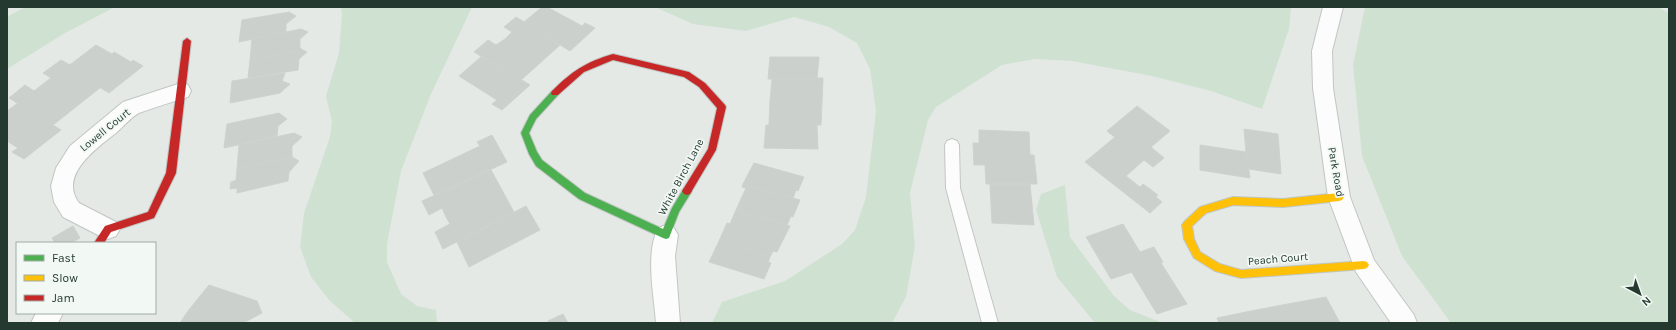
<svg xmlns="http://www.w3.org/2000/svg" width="1676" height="330" font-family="Karla,sans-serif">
  <rect width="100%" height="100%" fill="#e4e9e6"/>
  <path fill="#cfe1d1" d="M25 7H115L65 33 7 69V17Z
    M341 7H472L431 94 401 171 387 244V262L401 294 417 306 436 310 437 323H355L330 301 311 277 300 247 304 213 330 137 332 122 326 96 339 53 342 14Z
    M655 7H1291L1289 29 1262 109 1211 91 1152 76 1072 61 1035 59 1002 65 936 107 928 120 910 193 915 246 906 297 892 323H712L722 302 785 281 842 244 855 230 866 197 876 111 870 69 857 43 829 27 812 22 794 17 746 31 693 24Z
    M1365 7H1658L1669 13V323H1451L1402 256 1362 156 1353 65Z
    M1065 185 1070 237 1114 296 1130 310 1163 323H1095L1057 277 1036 210 1041 194Z"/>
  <path fill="#cbd0cd" stroke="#cdd2cf" d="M542 7H547L582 26 585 23 595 28 570 51 524 22Z
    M289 12 296 16 286 24V32L239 42 242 20Z
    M516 17 524 22 560 45 540 63 505 39 512 32 504 27Z
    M301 29 308 32 300 39V48L303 50 250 60 252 39Z
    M505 39 540 63 521 80 474 52 488 40 496 45Z
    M96 45 112 54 114 52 131 62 133 60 143 66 109 93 67 67Z
    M303 50 307 52 299 59 298 70 248 78 250 60Z
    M482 56 530 85 502 110 492 104 497 100 459 76Z
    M770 57H819L817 78 768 79Z
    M61 60 70 65 67 67 101 87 77 106 43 84 51 78 43 73Z
    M285 73 282 81 290 84 280 93 230 103 232 81Z
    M823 78 822 102 770 101 772 79Z
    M43 84 77 106 53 125 9 98 25 85 34 91Z
    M770 101 822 102 821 125H817V126L769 125Z
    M18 103 61 130 24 159 12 152 18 148 7 141V111Z
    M1137 106 1170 131 1151 147 1164 158 1153 167 1107 131Z
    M279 113 287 119 278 126 277 136 224 148 227 124Z
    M766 125 817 126 818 149 764 148Z
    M1244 129 1278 134 1281 174 1249 169 1246 152Z
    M979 130 1029 132 1030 155H1034L1037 184H986L985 165H974L973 143H979Z
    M294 133 302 137 292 146V157L237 169 239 145Z
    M492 135 507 162 434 195 423 173 480 146 477 142Z
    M1115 137 1144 160 1126 176 1140 187 1143 184 1158 195 1156 197 1162 202 1150 213 1085 162Z
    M1200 145 1246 152 1250 178 1200 170Z
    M292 157 299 161 289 172 288 181 237 193V188L230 189 231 182 236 180 237 169Z
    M754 163 804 177 798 191 796 190 793 198 743 184Z
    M491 170 502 190 446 217 442 208 429 215 422 201Z
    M743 184 800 200 793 217 791 216 787 225 736 210 746 188 742 187Z
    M990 184H1030L1034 225 992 223Z
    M502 190 514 212 443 249 435 232 450 224 446 217Z
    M526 206 540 230 469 267 457 242Z
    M736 210 790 226 777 252 773 251 770 257 719 241 727 223 730 224Z
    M1123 224 1140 252 1154 247 1163 262 1111 279 1086 237Z
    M73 226 80 238 71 243H55L52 238Z
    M719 241 770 257 768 262 771 263 764 279 709 262Z
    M1161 263 1187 304 1157 314 1131 271Z
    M209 285 257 301 262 313 243 323H220L188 311Z
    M1326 297 1340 323H1286L1277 306Z
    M1277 306 1286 323H1252L1246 312Z
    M188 311 220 323H180Z
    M1246 312 1252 323H1219L1217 318Z
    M563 314 568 323H548V321Z"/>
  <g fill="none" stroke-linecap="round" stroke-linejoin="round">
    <defs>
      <path id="lane" d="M952 139 957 141 959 145 960 188 998 323H982L946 188 945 145 947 141Z"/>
      <path id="street" d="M1323 7H1343L1332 51 1333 88 1350 197 1374 260 1414 315 1417 323H1391L1356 272 1328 197 1313 88 1312 51Z
        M181 83 188 85 191 91 188 97C172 102 155 107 139 113 131 117 123 127 116 133 97 148 58 175 79 203L116 222 120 229 116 236 108 239 100 236 63 217 54 202 51 186 56 168 70 146 123 102Z
        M666 225 674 228 678 235 675 256 680 323H656C654 295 645 254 658 228Z
        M36 313H63L58 323H31Z"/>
      <path id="fast" d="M555 90 559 93 558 95 536 119 529 133 537 152 542 160 585 193 663 229 672 208 684 188 687 187 690 188 692 191 679 212 669 238 666 239 663 238 579 199 536 166 529 154 521 133 530 115 552 91Z"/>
      <path id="slow" d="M1339 193 1342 194 1344 197 1342 200 1339 201 1283 207 1233 205 1206 213 1192 226 1194 239 1200 252 1220 264 1241 270 1364 261 1367 262 1369 265 1367 268 1364 269 1241 278 1215 271 1194 258 1184 239 1182 225 1184 222 1200 207 1233 197 1283 199Z"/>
      <path id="jam" d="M187 38 191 41 176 173 154 218 111 232 104 243H94L105 226 148 212 166 173 183 41Z
        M613 54 689 72 705 83 725 105 726 107 716 150 690 194 687 195 684 194 682 191 708 149 717 108 699 87 684 77 613 60 584 72 558 95H552L551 93 552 91C572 71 586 62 613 54Z"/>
    </defs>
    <use href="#lane" stroke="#c1c6c3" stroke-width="2"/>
    <use href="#street" stroke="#c1c6c3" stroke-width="2"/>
    <use href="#fast" stroke="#c0c6c3" stroke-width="2"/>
    <use href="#slow" stroke="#c0c6c3" stroke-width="2"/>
    <use href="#jam" stroke="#c0c6c3" stroke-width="2"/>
    <use href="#lane" fill="#fbfcfb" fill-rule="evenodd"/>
    <use href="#street" fill="#fbfcfb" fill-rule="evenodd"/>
    <use href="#fast" fill="#4caf50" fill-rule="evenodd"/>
    <use href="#slow" fill="#ffc107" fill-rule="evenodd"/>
    <use href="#jam" fill="#c62828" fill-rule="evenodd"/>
  </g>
  <g text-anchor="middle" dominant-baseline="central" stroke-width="3.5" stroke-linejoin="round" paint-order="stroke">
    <g font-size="11" fill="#243a31" stroke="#f2f8f4">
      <text transform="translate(105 130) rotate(-39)">Lowell Court</text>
      <text transform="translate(1336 172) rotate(80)">Park Road</text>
      <text transform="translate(681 177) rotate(-62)">White Birch Lane</text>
      <text transform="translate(1278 259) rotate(-5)">Peach Court</text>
    </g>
  </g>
  <rect width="1676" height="330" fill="none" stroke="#243a31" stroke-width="16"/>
  <rect x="16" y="242" width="140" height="72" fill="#f2f8f4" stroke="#a0aca6"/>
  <rect x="24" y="255" width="20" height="6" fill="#4caf50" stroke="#a0aca6"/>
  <text x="52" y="262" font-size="12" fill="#243a31">Fast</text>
  <rect x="24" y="275" width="20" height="6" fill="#ffc107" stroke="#a0aca6"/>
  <text x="52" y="282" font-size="12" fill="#243a31">Slow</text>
  <rect x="24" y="295" width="20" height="6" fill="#c62828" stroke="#a0aca6"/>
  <text x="52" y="302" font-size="12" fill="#243a31">Jam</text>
  <g transform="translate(1640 294) rotate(139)" stroke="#f2f8f4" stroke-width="3" paint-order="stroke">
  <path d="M0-3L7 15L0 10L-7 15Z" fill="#243a31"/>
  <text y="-6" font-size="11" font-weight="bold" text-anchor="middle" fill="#243a31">N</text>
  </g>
</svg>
